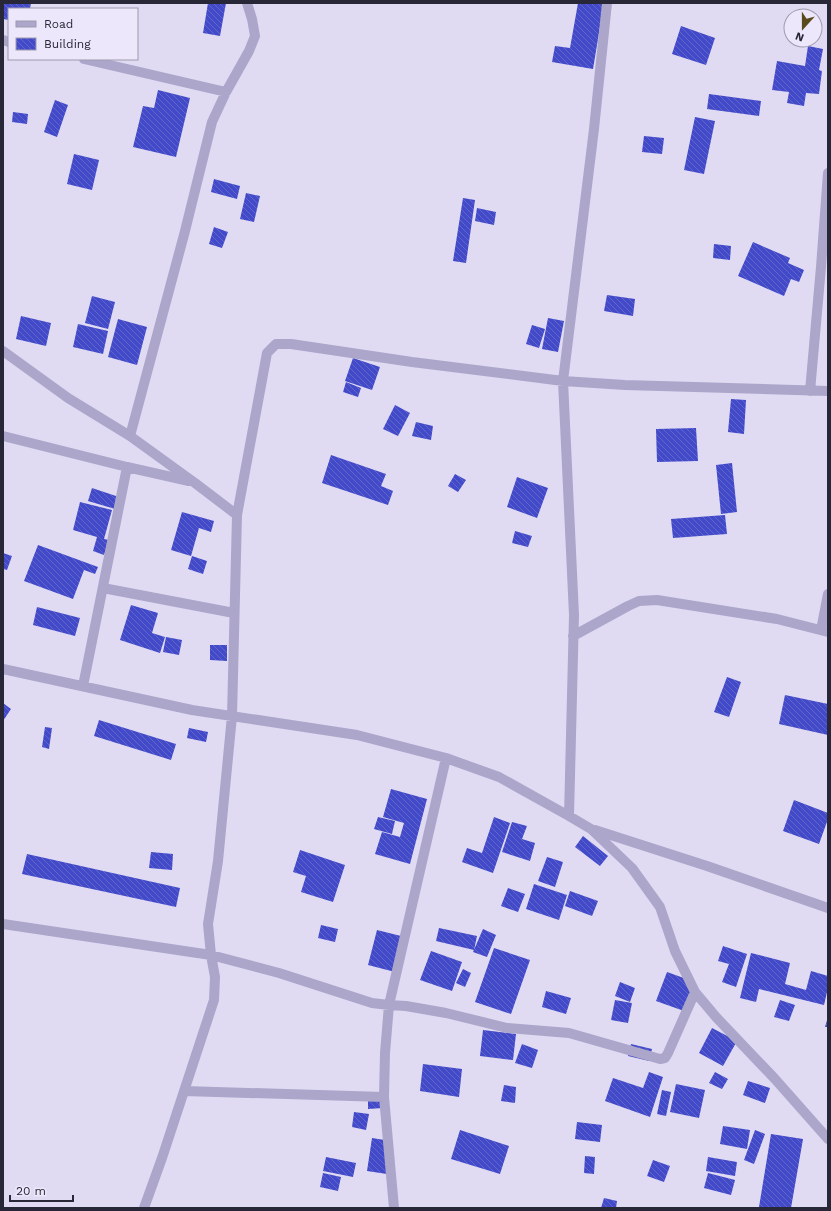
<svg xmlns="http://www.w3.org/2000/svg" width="831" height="1211" font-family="'Work Sans',sans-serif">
  <defs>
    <pattern id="building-back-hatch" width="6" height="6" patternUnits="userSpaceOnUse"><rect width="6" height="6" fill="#424aca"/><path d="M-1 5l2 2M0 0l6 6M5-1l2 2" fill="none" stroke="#6167c8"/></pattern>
  </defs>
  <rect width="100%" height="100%" fill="#e0dbf3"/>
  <path fill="url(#building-back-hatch)" d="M3 3H31L30 9H9V20L3 19Z
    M208 3H226L220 36 203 33Z
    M578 3H604L593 69 552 62 555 46 570 48Z
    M681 26 715 38 706 65 672 54Z
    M808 46 823 49 819 70 822 71 819 94 806 93 804 106 787 103 789 92 772 90 777 61 805 66Z
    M158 90 190 98 176 157 133 147 143 106 154 108Z
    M709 94 761 101 759 116 707 109Z
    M55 100 68 105 57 137 44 132Z
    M13 112 28 114 27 124 12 122Z
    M695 117 715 121 704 174 684 170Z
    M644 136 664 138 662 154 642 152Z
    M74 154 99 160 92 190 67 184Z
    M214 179 240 186 237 199 211 192Z
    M246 193 260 196 254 222 240 219Z
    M463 198 475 200 466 263 453 261Z
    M477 208 496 212 494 225 475 221Z
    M214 227 228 232 222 248 209 244Z
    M753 242 790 258 788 263 804 270 799 282 791 279 784 296 738 276Z
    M714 244 731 246 730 260 713 258Z
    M607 295 635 299 633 316 604 311Z
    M92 296 115 302 108 329 85 323Z
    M21 316 51 323 46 346 16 339Z
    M548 318 564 321 558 352 542 349Z
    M118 319 147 327 137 365 108 357Z
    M78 324 108 331 103 354 73 347Z
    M532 325 545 329 539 348 526 344Z
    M353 358 380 367 372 390 345 381Z
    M346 382 361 388 358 397 343 392Z
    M731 399 746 400 744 434 728 432Z
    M395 405 410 413 398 436 383 429Z
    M416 422 433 426 431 440 412 436Z
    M696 428 698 461 657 462 656 429Z
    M331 455 386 474 381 486 393 491 388 505 322 483Z
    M732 463 737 512 721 514 716 465Z
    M455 474 466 480 458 492 448 486Z
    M517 477 548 488 537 518 507 507Z
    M92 488 119 497 115 509 88 501Z
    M80 502 112 510 104 539 109 540 104 555 93 551 97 537 73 530Z
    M182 512 214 521 211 532 199 528 191 556 171 550Z
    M725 515 727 534 673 538 671 519Z
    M515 531 532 536 528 547 512 543Z
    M38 545 98 567 95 574 84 570 73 599 24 581Z
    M3 553 12 556 7 570 3 569Z
    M192 556 207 561 203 574 188 569Z
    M131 605 158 613 152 633 165 637 160 653 120 640Z
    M37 607 80 618 75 636 33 625Z
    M166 637 182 640 179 655 163 652Z
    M210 645H227V661L210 660Z
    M727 677 741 682 729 717 714 712Z
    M785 695 828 704V735L779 724Z
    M3 703 11 709 3 721Z
    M99 720 176 744 171 760 94 736Z
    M45 727 52 728 49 749 42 747Z
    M189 728 208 732 206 742 187 738Z
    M391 789 427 799 410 864 375 854 382 832 400 837 404 823 383 817Z
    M794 800 828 813V819L819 844 783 831Z
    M378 817 395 821 392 834 374 829Z
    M494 817 510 823 493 873 462 862 467 848 482 853Z
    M512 822 527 826 522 839 535 843 530 861 502 852Z
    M583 836 608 856 600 866 575 847Z
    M300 850 345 865 333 902 301 892 306 876 293 872Z
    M151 852 173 854 172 870 149 868Z
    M27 854 180 888 176 907 22 874Z
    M547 857 563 862 555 887 538 881Z
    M534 884 567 895 559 920 526 909Z
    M508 888 525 894 518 912 501 906Z
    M570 891 598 901 592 916 565 906Z
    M321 925 338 929 335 942 318 938Z
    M439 928 477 936 474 950 436 941Z
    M483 929 496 935 487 957 473 952Z
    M377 930 405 937 395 972 368 965Z
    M723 946 747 954 736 987 722 982 729 964 718 961Z
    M494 948 530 960 511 1014 475 1002Z
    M431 951 462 962 452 991 420 980Z
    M751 953 790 963 785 984 806 990 811 971 828 976V988L824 1005 759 989 756 1002 740 998Z
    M463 969 471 973 465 987 456 983Z
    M667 972 695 982 684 1011 656 1001Z
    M620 982 635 988 630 1002 615 996Z
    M546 991 571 998 566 1014 542 1007Z
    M615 1000 632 1003 628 1023 611 1020Z
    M780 1000 795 1005 789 1021 774 1017Z
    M828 1017V1027H825Z
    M712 1028 737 1041 723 1066 699 1053Z
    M483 1030 516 1034 513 1060 480 1056Z
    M522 1044 538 1050 532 1068 515 1063Z
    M631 1044 652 1049 649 1061 628 1056Z
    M423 1064 462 1069 459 1097 420 1091Z
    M649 1072 663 1077 650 1117 605 1101 613 1078 643 1088Z
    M715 1072 728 1079 722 1089 709 1083Z
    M748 1081 770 1088 765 1103 743 1095Z
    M676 1084 705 1090 699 1118 670 1112Z
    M504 1085 516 1087 515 1103 501 1101Z
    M662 1090 671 1092 666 1116 657 1114Z
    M383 1094V1108L368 1109V1095Z
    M354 1112 369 1114 366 1130 352 1127Z
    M577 1122 602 1125 600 1142 575 1139Z
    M723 1126 750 1130 747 1149 720 1144Z
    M460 1130 509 1146 500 1174 451 1159Z
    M755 1130 765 1134 754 1164 744 1160Z
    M771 1134 803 1139 791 1208H767L759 1207Z
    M372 1138 391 1141 387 1174 367 1171Z
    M585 1156 595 1157 594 1174 584 1173Z
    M326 1157 356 1163 353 1177 323 1171Z
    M708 1157 737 1162 735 1176 706 1171Z
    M653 1160 670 1166 664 1182 647 1176Z
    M323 1173 341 1177 338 1191 320 1187Z
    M708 1173 735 1180 731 1195 704 1188Z
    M604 1198 617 1201 616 1208H601Z"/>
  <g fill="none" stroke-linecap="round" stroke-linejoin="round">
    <path stroke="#aca6cb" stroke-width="10" d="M3 40 9 42
      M84 59 226 92
      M3 351 68 398 130 436 195 483 237 515
      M810 391 821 267 828 173
      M3 436 127 467 189 481
      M130 436 185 231 212 122 226 92 249 51 255 36 252 19 247 3
      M103 588 234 613
      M821 630 828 594
      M573 636 628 606 639 601 657 600 777 619 828 632
      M3 669 192 710 357 735 446 758 499 777 569 816 591 829 632 868 660 907 675 951 695 992 716 1017 775 1079 828 1139
      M83 686 127 467
      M569 816 574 615 563 381 594 129 607 3
      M595 830 707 866 828 908
      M3 924 211 955 279 973 372 1003 389 1005 406 1006 446 1013 507 1028 569 1033 660 1059 665 1058 668 1053 695 992
      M184 1091 384 1097
      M144 1208 162 1158 214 1000 215 977 211 955 208 924 218 861 232 716 237 515 267 353 276 344H291L412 362 563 381 625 385 828 391
      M394 1208 384 1097 385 1053 389 1005 446 758"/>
  </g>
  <rect width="831" height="1211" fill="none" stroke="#282737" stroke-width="8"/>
  <rect x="8" y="8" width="130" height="52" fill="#ece7fa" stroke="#9e9aac"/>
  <rect x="16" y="21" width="20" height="6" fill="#aca6cb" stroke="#9e9aac"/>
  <text x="44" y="28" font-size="12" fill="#282737">Road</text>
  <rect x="16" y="38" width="20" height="12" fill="url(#building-back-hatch)" stroke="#9e9aac"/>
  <text x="44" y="48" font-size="12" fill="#282737">Building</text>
  <g transform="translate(803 28) rotate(201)"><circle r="19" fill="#ece7fa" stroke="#9e9aac"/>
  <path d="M0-3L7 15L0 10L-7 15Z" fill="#5a4b1c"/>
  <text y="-6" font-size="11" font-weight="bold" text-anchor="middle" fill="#282737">N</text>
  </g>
  <path d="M10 1195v6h63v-6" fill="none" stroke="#282737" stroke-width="2"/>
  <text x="16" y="1195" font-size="12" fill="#282737" stroke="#ece7fa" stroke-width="3" paint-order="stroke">20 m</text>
</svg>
